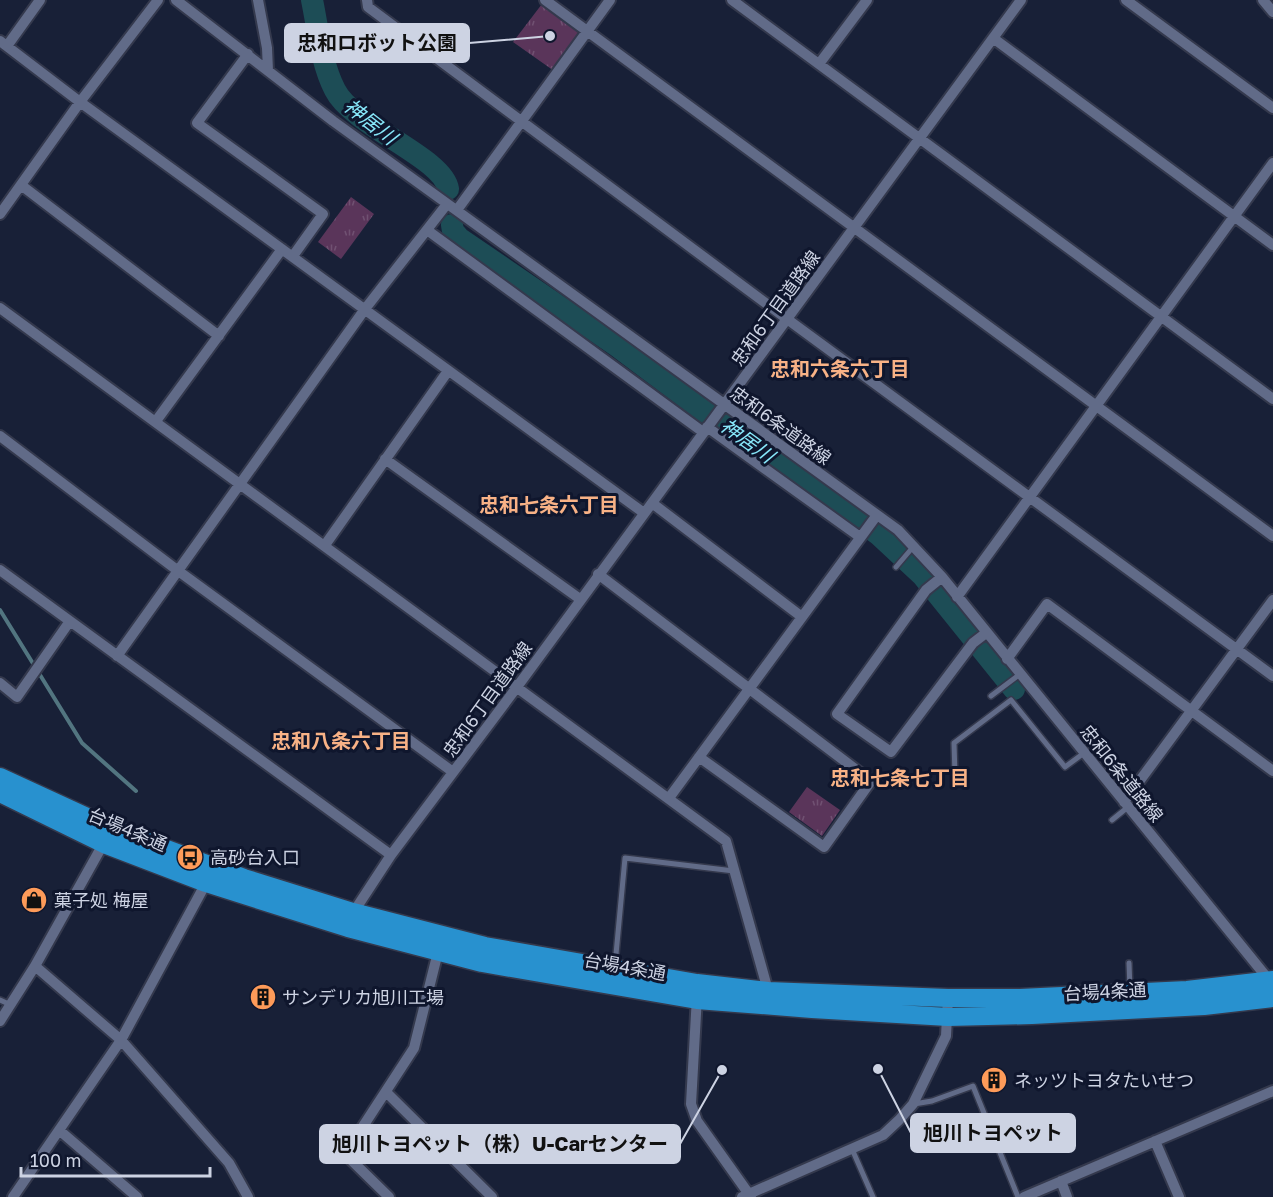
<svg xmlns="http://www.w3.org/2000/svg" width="1273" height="1197" font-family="'Golos Text','Noto Sans JP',sans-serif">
  <defs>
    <pattern id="grass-tufts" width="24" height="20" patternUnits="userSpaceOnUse" patternTransform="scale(1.5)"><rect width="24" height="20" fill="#5a355a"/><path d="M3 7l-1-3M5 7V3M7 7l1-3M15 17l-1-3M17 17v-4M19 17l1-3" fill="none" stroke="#705172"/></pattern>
  </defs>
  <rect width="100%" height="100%" fill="#182037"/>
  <path fill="url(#grass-tufts)" d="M545 0 588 31 557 73 513 42Z
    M351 197 374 214 341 259 318 242Z
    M807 787 840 810 822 836 789 812Z"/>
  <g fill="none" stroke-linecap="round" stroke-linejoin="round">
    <path stroke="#527580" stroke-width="4" d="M0 610 82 743 136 791"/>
    <path stroke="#1d4d56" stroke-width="22" d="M312 0C318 29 321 63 335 90 353 126 444 158 448 189
      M452 225 453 231 459 238 617 346 701 409 772 456 879 535 923 576 1014 689"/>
    <defs>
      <path id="lane" d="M896 567 913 547
        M991 696 1020 674
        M955 775 954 743 1011 700 1065 767 1084 753
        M1112 820 1128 807
        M1129 963 1130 989
        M615 965 625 858 734 871
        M0 1000 11 1005
        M914 1104 932 1101 973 1086 1018 1197
        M852 1149 873 1197"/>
      <path id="street" d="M176 0 333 121 898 530 942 577 1269 980
        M258 0 267 48 268 71
        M367 0 368 7 787 319 1273 676
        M545 0 1273 536
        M732 0 1273 399
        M1126 0 1273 108
        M1263 0 1273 12
        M993 38 1273 245
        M0 41 80 102 644 513
        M7 46 40 0
        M248 54 197 123 323 214 293 256
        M819 64 867 0
        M21 185 219 336
        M457 210 610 0
        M0 214 80 102 158 0
        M427 230 703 432
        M0 308 726 841 769 994
        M156 421 282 249
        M707 427 860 537
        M0 436 177 570 453 772
        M385 459 580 599
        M652 503 802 617
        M325 545 448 371
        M0 570 391 855
        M598 574 871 781 824 847 699 757
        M942 577 926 590 837 714 891 752 973 643 986 633
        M957 597 1273 163
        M117 656 365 309 447 204
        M1007 659 1047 604 1273 771
        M0 683 17 697 70 621
        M669 798 877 515
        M1124 802 1273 600
        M351 916 391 855 517 687 1021 0
        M35 966 121 1040 229 1163 248 1197
        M697 996 691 1104 697 1121 751 1197
        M0 1021 35 966 106 839
        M387 1093 492 1197
        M59 1130 137 1197
        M1155 1141 1179 1197
        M1061 1181 1067 1197
        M13 1197 121 1040 206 883
        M389 1197 345 1154 414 1048 439 948
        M742 1197 883 1135 899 1120 913 1104 946 1036 948 998
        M1024 1197 1273 1091"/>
      <path id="highway" d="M0 777 113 829 244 878 353 912 485 946 697 983 768 991 948 998H1020L1187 990 1273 980
        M0 793 104 844 206 883 348 928 482 963 697 1000 812 1009 948 1017 1032 1015 1204 1006 1273 998"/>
    </defs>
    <use href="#lane" stroke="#34394d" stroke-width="8"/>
    <use href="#street" stroke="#34394d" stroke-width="14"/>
    <use href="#highway" stroke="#34394d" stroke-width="21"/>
    <use href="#lane" stroke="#616b88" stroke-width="5"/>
    <use href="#street" stroke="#616b88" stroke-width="10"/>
    <use href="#highway" stroke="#2891cf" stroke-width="18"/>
  </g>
  <defs>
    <symbol id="bus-disc" viewBox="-11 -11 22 22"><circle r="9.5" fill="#fe9b59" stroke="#0f162d"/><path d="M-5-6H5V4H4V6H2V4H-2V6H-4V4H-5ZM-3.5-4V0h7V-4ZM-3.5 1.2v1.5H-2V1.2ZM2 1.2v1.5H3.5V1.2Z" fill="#111"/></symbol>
    <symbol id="shop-disc" viewBox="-11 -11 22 22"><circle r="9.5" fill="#fe9b59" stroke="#0f162d"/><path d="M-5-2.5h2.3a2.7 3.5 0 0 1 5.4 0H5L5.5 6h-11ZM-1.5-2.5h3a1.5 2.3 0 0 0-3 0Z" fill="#111"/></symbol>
    <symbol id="building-disc" viewBox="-11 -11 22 22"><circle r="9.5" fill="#fe9b59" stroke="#0f162d"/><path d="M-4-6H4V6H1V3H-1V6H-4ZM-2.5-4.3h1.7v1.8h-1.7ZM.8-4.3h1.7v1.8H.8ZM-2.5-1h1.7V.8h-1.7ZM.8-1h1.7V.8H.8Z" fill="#111"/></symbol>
  </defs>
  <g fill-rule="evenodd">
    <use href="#bus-disc" x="175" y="842" width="30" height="30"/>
    <use href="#shop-disc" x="19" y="885" width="30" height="30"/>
    <use href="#building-disc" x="248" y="982" width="30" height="30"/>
    <use href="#building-disc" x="979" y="1065" width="30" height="30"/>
  </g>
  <g text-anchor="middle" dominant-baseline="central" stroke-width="6" stroke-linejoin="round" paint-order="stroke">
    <g font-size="18" fill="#cdd3e3" stroke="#0f162d">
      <text transform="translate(775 308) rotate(-54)">忠和6丁目道路線</text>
      <text transform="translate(781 425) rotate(36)">忠和6条道路線</text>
      <text transform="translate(487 699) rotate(-54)">忠和6丁目道路線</text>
      <text transform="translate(1122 773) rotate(51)">忠和6条道路線</text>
      <text transform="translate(128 829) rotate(23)">台場4条通</text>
      <text transform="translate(625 966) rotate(10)">台場4条通</text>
      <text transform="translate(1105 991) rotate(-3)">台場4条通</text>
    </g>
    <g font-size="18" fill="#cdd3e3" stroke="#0f162d" text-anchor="start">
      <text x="210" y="857">高砂台入口</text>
      <text x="54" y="900">菓子処 梅屋</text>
      <text x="282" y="997">サンデリカ旭川工場</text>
      <text x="1014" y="1080">ネッツトヨタたいせつ</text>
    </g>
    <g font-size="20" font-style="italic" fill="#87e7fa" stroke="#0f162d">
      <text transform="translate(371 121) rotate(38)">神居川</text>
      <text transform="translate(748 440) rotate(36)">神居川</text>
    </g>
    <g font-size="20" font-weight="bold" fill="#f8b286" stroke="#0f162d">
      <text x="840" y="368">忠和六条六丁目</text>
      <text x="549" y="504">忠和七条六丁目</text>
      <text x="341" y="740">忠和八条六丁目</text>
      <text x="900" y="777">忠和七条七丁目</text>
    </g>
  </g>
  <path fill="none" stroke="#cdd3e3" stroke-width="2" d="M550 36L469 43M878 1069L911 1133M722 1070L680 1144"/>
  <g fill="#cdd3e3" stroke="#0f162d" stroke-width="2">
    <circle cx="550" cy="36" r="6"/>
    <circle cx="878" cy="1069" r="6"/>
    <circle cx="722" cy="1070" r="6"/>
  </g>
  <g fill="#cdd3e3" stroke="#cdd3e3" stroke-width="2">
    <rect x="285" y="24" width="184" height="38" rx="6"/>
    <rect x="911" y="1114" width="164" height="38" rx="6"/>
    <rect x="320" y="1125" width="360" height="38" rx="6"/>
  </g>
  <g font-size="20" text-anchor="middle" font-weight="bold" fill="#111">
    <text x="377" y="50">忠和ロボット公園</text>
    <text x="993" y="1140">旭川トヨペット</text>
    <text x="500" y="1151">旭川トヨペット（株）U-Carセンター</text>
  </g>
  <path d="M21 1167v9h189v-9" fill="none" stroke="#cdd3e3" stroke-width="3"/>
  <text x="30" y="1167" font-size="18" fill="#cdd3e3" stroke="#0f162d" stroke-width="4.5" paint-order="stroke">100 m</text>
</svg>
